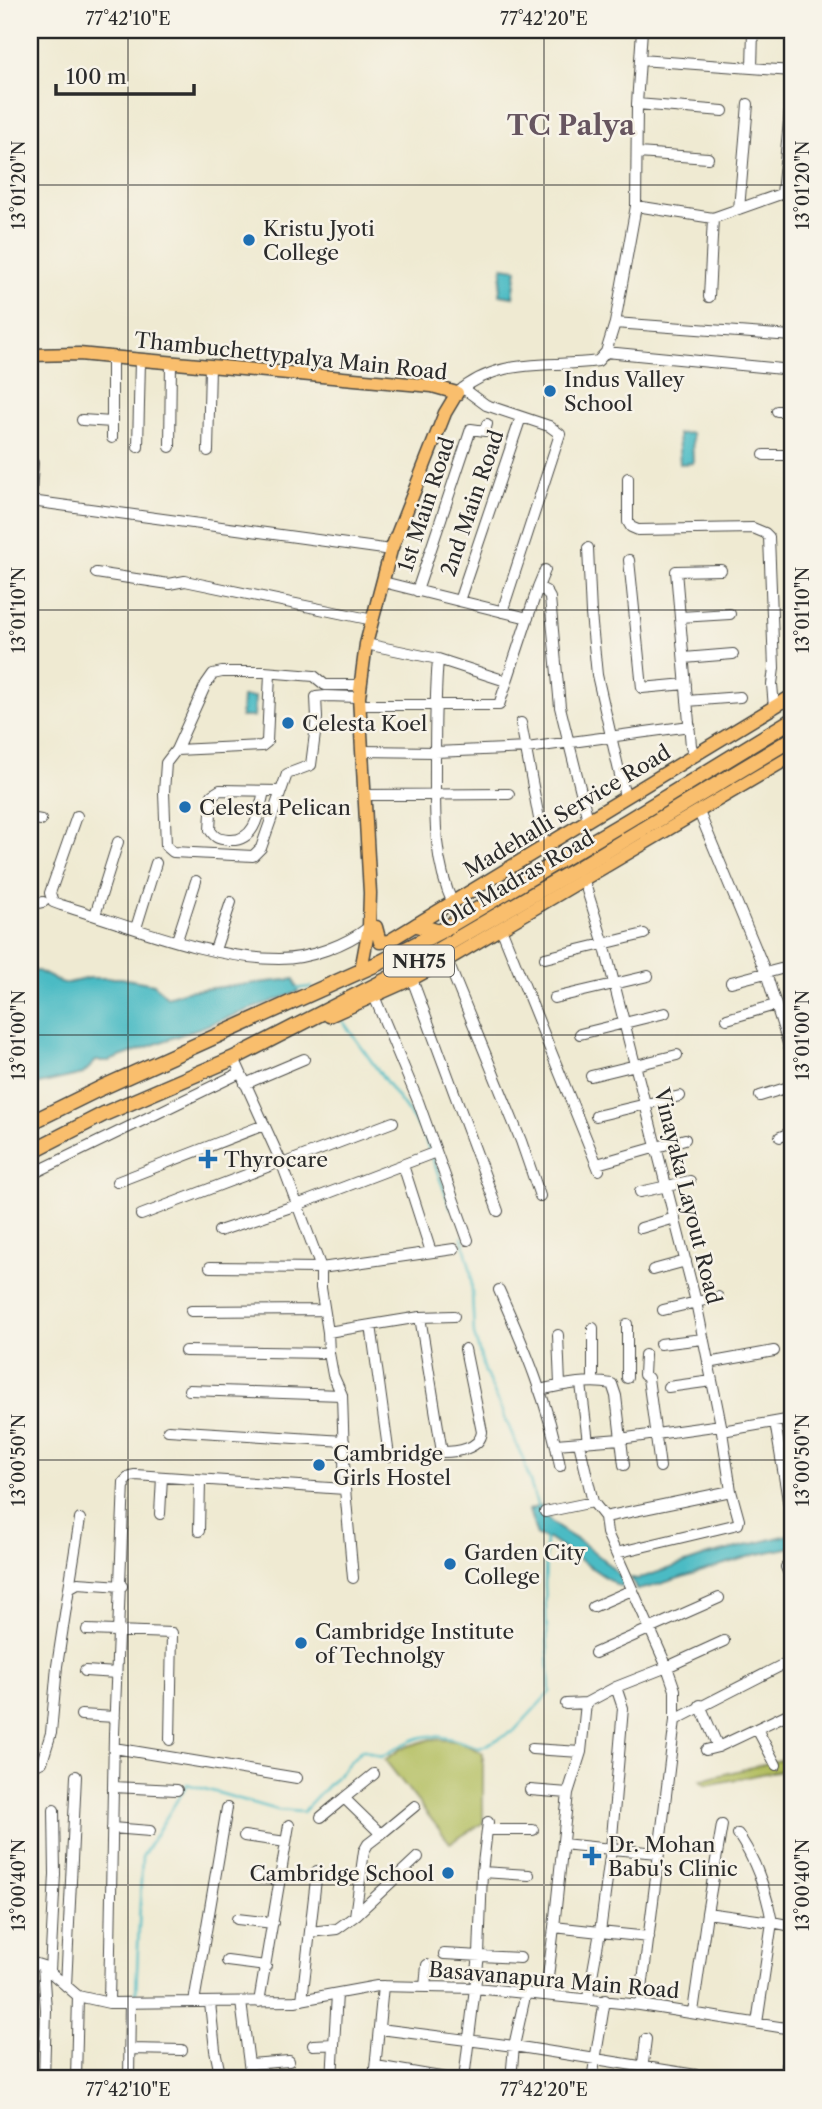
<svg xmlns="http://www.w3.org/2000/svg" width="822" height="2109" font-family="'Libre Caslon Text',serif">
  <rect width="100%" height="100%" fill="#f7f3e8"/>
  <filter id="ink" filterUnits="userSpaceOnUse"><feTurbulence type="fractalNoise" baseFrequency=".0143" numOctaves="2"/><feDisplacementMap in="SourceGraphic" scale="14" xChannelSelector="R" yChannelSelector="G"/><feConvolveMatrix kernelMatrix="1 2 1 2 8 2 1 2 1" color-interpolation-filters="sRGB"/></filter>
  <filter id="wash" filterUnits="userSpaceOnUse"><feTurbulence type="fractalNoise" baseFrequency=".00686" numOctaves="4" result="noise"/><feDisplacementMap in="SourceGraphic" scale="28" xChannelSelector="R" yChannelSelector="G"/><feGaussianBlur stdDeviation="1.57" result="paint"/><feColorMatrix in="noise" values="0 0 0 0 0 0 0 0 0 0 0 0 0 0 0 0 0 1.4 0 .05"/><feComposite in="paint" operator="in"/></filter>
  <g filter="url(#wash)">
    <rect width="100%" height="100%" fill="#efead2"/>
    <path fill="#b2be5f" stroke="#6e7445" stroke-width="2" d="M30 1497 37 1498 30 1600Z
      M431 1739 458 1741 483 1753V1823L450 1843 385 1760 402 1748Z
      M792 1757V1768L707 1785 701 1780Z"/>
    <path fill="#4cbbc4" stroke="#3c7378" stroke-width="2" d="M503 267 517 269 513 297 499 295Z
      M692 433 693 463 680 464 678 434Z
      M242 697H255L254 717H241Z
      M30 971H38L64 984 89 978H121L154 984 167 997 186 991 294 979 298 992 109 1061H96L83 1074 30 1086Z
      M541 1505C548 1528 568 1532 585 1545 599 1556 620 1572 628 1588L617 1585 549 1539 537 1536 529 1510Z
      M792 1534V1547L754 1555 650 1587 637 1590 631 1578 638 1579 709 1555Z"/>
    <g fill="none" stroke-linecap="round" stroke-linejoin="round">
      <path stroke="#4cbbc4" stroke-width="2.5" d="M293 989 311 987
        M339 1016 423 1133 451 1208
        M462 1237 471 1272 474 1334 485 1372 523 1459 538 1508
        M136 1994 142 1857 187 1784 278 1810 303 1812 362 1749 381 1757C427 1730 430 1731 480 1748L514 1731 550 1692 545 1586 546 1534"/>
    </g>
  </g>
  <g filter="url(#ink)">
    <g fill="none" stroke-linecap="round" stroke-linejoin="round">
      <defs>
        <path id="minor" d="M640 60 792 71
          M752 68 753 30
          M637 104 723 111
          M638 153 708 158
          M782 194 790 110
          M636 206 713 218 792 190
          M739 209 748 104
          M709 297 713 218
          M615 323 792 336
          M606 352 792 370
          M463 388 486 405 549 426 560 434 502 612
          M457 393C500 356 547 368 598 361L606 352 615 323 636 206 637 104 642 30
          M777 411H792
          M82 420 112 422
          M112 438V357
          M138 447 140 360
          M170 447 171 362
          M208 451 210 366
          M764 455H792
          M628 478V522L631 527 638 530 753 528 765 533 769 537 774 668 772 684 774 708
          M31 501 391 550
          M30 510 33 463
          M588 548 591 614 597 675 625 797
          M629 560 642 688 686 684
          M96 573 169 584 185 581 373 620
          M383 582 528 618
          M538 587 545 570
          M417 591 471 429 485 431 487 424
          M459 601 521 417
          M680 617 730 614
          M366 644 438 659 506 681
          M684 658 733 654
          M438 659C435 695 435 730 435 766 435 813 433 860 453 904
          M359 697 326 696 316 697 317 718 311 765 287 774 261 848 253 856 173 852 166 846 164 792 166 763 176 750 206 684 213 674 222 672H264L314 676 325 685H360
          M687 701 740 697
          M360 705H499L538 587 546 591 550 598 560 707 588 820
          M521 723 544 845
          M176 750 262 746 267 742 270 673
          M362 751 435 752 527 748 690 726
          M695 756 691 746 676 571 721 570
          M264 791C259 812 256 842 229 840 219 839 216 839 210 830L212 795 220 790 281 791
          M364 795 509 794
          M699 812 766 973 792 1056
          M77 816 50 893 53 902 61 905C128 925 209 959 279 959 309 959 346 945 369 927
          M30 818 41 820
          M584 881 604 944 696 1302 721 1425 731 1491 739 1520 738 1524 616 1553
          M30 905 43 902
          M95 915 118 842
          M136 928 156 863
          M501 928 599 1170
          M177 940 196 881
          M215 950 231 902
          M545 958 644 934
          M447 960 521 1141 540 1196
          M412 979 498 1211
          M731 982 792 966
          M374 996 418 1101 468 1240
          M554 998 648 976
          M727 1019 775 1005
          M580 1034 665 1013
          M234 1058 282 1164 321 1268V1288L328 1332 329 1353 333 1375 342 1395 345 1489 353 1578
          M591 1076 677 1055
          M245 1084 304 1059
          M760 1096 792 1086
          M596 1116 680 1096
          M780 1137 792 1132
          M282 1164 393 1122
          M597 1164 685 1139
          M403 1165 431 1252
          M30 1175 240 1073
          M117 1182 264 1125
          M640 1192 690 1181
          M141 1215 280 1162
          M641 1228 675 1218
          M219 1231 297 1205 436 1152
          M210 1267 321 1268 454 1249
          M653 1270 686 1261
          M499 1290C524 1346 549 1405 560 1466
          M663 1310 718 1297
          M191 1311 323 1310
          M420 1317 442 1452C457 1452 480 1449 482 1432L465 1349
          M627 1324V1378
          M371 1325 389 1456
          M593 1328V1382
          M328 1332 420 1317 454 1316
          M558 1335 560 1385
          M660 1344 703 1339
          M185 1351 329 1353
          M645 1355 644 1375 648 1378 660 1467
          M708 1363 774 1351
          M581 1384 588 1442
          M668 1387 712 1381
          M189 1390 342 1395
          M539 1390C562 1385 589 1379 612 1384L616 1396 624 1465
          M775 1422 790 1512
          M168 1430 344 1441
          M722 1431 792 1419
          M579 1443 593 1502
          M556 1444 620 1439 721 1425
          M545 1512 593 1502 605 1517 731 1491
          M160 1514 162 1477
          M605 1517 607 1533 667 1667 616 1687 586 1703 581 1752 568 1793 554 1927 600 1932 611 1849 659 1853 675 1720
          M199 1531 200 1480
          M792 1564 786 1567 792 1581
          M69 1588 80 1519
          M593 1607 632 1590
          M87 1630 172 1633 170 1740
          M724 1641 667 1667 675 1690V1720L792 1660
          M595 1653 719 1598
          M85 1671 117 1673
          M566 1704 586 1703
          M700 1705 718 1747
          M81 1715 115 1717
          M757 1729 776 1765
          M114 1748 297 1778
          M532 1749 581 1752
          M706 1750 718 1747 792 1712
          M30 1763 36 1765 42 1762 51 1733 57 1666 69 1588 78 1583 122 1586
          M113 1787 177 1790
          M530 1790 568 1793
          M321 1817 344 1798
          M112 1828 150 1831
          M488 1830H533
          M381 1834 415 1806
          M738 1834C756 1861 766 1889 772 1922L792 1926
          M244 1836 286 1842
          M563 1844 611 1849 623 1708 616 1687
          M482 1872 529 1875
          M257 1877 280 1880
          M707 1913 722 1825
          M356 1915 418 1857
          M237 1919 273 1923
          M310 1932 337 1929 355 1916 364 1851 368 1844 381 1834 344 1798 374 1774
          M444 1954 520 1958
          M227 1961 266 1966
          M30 1962 43 1966 78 1996 109 2003 295 2001 377 1986 476 1988 640 2005 792 2029
          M43 1966 46 2010 44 2079
          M50 1971 55 1874 54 1810
          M66 1986 76 1776
          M425 1987 427 1965
          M546 1994 554 1927
          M588 1998 600 1932 649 1937
          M302 2000 317 1871
          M194 2002 227 1808
          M241 2002 251 2079
          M259 2002 289 1825
          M109 2003 114 1734 124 1482 130 1476 135 1475 345 1489
          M210 2003 215 2050 221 2079
          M640 2005 659 1853
          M693 2012 707 1913 772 1922 757 2023
          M380 2029 514 2046 721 2079
          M313 2045 334 2044
          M129 2049 182 2050
          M250 2064 289 2061
          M376 2066 452 2079
          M76 2079 78 1996
          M129 2079 130 2003
          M332 2079 337 1994
          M374 2079 383 1986
          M464 2079 479 1955 482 1872 488 1822
          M511 2079 514 2046 526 1992
          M592 2079 605 2000
          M641 2079 646 2039
          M786 2079 790 2029"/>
        <path id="major" d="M30 355 79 354 110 357 432 386 457 393 445 413 391 550 366 644 359 697 370 893 369 927 361 970
          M369 927H376L380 942 389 941 792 696
          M329 1016 412 979 447 960 792 756"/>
        <path id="highway" d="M417 925 439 932
          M30 1123 99 1089 381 962 439 932 627 821 792 720
          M30 1152 104 1114 234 1058 388 979 580 867 792 739"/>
      </defs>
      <use href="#minor" stroke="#484844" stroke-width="12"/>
      <use href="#major" stroke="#484844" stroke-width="15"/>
      <use href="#highway" stroke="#484844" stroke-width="17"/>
      <use href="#minor" stroke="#fff" stroke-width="10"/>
      <use href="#major" stroke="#f9be6d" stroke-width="12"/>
      <use href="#highway" stroke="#f9be6d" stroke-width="14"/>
    </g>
  </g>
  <path fill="none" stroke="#2b2b2b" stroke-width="2" stroke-opacity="0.45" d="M128 30V2079M544 30V2079M30 185H792M30 610H792M30 1035H792M30 1460H792M30 1885H792"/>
  <g fill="#1f6fb2" stroke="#f7f3e8" stroke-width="2.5">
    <circle cx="249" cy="240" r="7"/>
    <circle cx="550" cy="391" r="7"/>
    <circle cx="288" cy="723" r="7"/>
    <circle cx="185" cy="807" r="7"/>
    <path d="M204.5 1148.5h7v7h7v7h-7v7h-7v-7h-7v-7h7z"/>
    <circle cx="319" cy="1465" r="7"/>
    <circle cx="450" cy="1564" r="7"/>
    <circle cx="301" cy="1643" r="7"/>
    <path d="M588.5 1845.5h7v7h7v7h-7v7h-7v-7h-7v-7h7z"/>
    <circle cx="448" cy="1873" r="7"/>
  </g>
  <g text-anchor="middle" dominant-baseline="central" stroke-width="5" stroke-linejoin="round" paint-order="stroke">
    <rect fill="#f7f3e8" stroke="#686764" stroke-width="2" x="384" y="945.5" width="70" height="31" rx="5"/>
    <g font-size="19" font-weight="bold" fill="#2b2b2b">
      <text x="419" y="961">NH75</text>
    </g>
    <g font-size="21" fill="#2b2b2b" stroke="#f7f3e8" text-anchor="start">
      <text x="263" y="228">Kristu Jyoti<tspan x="263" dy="24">College</tspan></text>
      <text x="564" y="379">Indus Valley<tspan x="564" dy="24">School</tspan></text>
      <text x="302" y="723">Celesta Koel</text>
      <text x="199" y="807">Celesta Pelican</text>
      <text x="224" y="1159">Thyrocare</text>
      <text x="333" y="1453">Cambridge<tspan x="333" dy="24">Girls Hostel</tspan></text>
      <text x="464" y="1552">Garden City<tspan x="464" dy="24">College</tspan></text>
      <text x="315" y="1631">Cambridge Institute<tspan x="315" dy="24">of Technolgy</tspan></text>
      <text x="608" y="1844">Dr. Mohan<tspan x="608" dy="24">Babu's Clinic</tspan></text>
      <text x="434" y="1873" text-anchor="end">Cambridge School</text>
    </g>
    <g font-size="21" fill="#2b2b2b" stroke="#f7f3e8">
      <text transform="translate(291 356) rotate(6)">Thambuchettypalya Main Road</text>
      <text transform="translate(472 503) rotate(-71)">2nd Main Road</text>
      <text transform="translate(426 504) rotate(-72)">1st Main Road</text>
      <text transform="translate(567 811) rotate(-31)">Madehalli Service Road</text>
      <text transform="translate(517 879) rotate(-30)">Old Madras Road</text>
      <text transform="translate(688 1196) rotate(76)">Vinayaka Layout Road</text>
      <text transform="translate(554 1980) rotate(5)">Basavanapura Main Road</text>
    </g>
    <g font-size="28" font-weight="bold" fill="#675660" stroke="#f7f3e8">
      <text x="571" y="125">TC Palya</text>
    </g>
  </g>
  <rect width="822" height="2109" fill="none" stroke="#f7f3e8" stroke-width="77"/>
  <path d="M56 84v10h138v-10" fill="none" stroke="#2b2b2b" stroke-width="3.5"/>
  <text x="66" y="84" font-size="21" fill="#2b2b2b" stroke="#f7f3e8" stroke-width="5" paint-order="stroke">100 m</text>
  <rect x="38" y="38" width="746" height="2032" fill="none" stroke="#2b2b2b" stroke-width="2.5"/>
  <g font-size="18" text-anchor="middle" fill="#2b2b2b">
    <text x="128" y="25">77°42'10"E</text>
    <text x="544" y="25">77°42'20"E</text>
    <text transform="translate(19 185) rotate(-90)" y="6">13°01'20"N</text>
    <text transform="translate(803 185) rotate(-90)" y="6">13°01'20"N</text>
    <text transform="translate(19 610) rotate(-90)" y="6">13°01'10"N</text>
    <text transform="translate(803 610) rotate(-90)" y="6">13°01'10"N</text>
    <text transform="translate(19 1035) rotate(-90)" y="6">13°01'00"N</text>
    <text transform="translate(803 1035) rotate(-90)" y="6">13°01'00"N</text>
    <text transform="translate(19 1460) rotate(-90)" y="6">13°00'50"N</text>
    <text transform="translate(803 1460) rotate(-90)" y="6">13°00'50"N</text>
    <text transform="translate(19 1885) rotate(-90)" y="6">13°00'40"N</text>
    <text transform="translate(803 1885) rotate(-90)" y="6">13°00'40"N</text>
    <text x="128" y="2096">77°42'10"E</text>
    <text x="544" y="2096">77°42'20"E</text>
  </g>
</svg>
